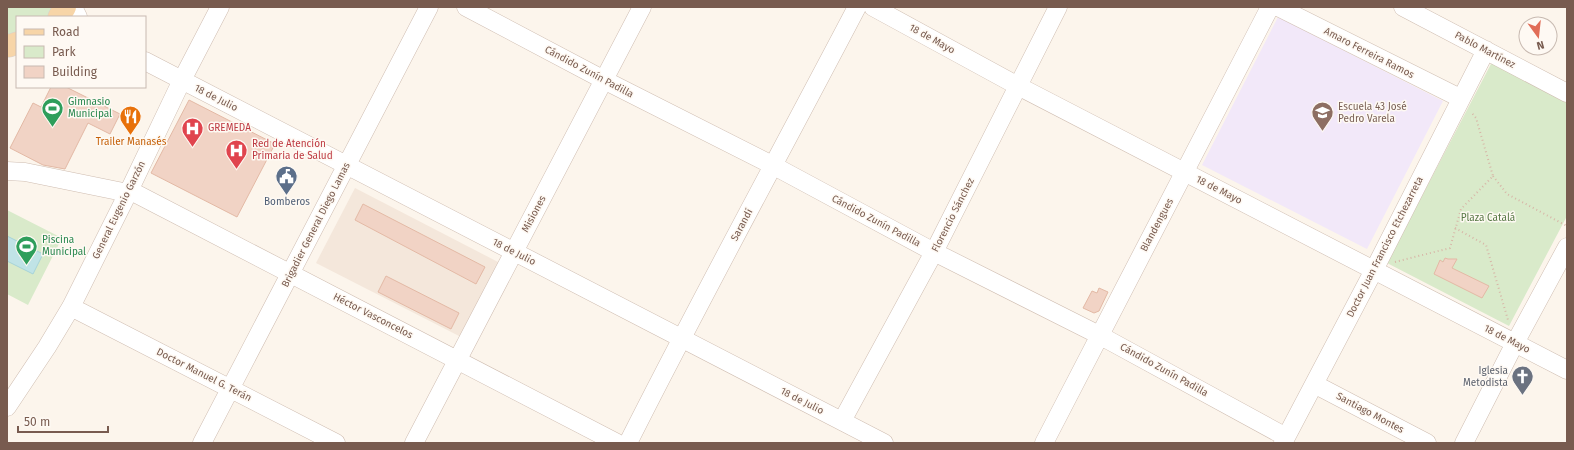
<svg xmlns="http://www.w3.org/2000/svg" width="1574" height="450" font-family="'Fira Sans',sans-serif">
  <rect width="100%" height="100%" fill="#fcf5ec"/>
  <path fill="#f4e7db" d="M355 188 500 263 461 337 316 263Z"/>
  <path fill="#f2e8f9" d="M1278 17 1443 101 1367 249 1202 165Z"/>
  <path fill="#d9eaca" d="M7 7H57L52 17H17V38H7Z
    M1492 62 1567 100V216L1509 326 1387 263Z
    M7 210 62 238 28 305 7 294Z"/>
  <path fill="#c0e3e6" stroke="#a7d3d8" d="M7 236 43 254 33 274 7 261Z"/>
  <path fill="#f1d3c5" stroke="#e3b9a5" d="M51 87H66L120 114 110 134 88 123 65 169 43 165 10 148 33 103 41 107Z
    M189 100 275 144 237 217 151 173Z
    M363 204 485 267 476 284 355 220Z
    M1445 258 1448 259H1457L1452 268 1489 286 1482 298 1434 274 1440 260 1443 262Z
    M386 276 459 313 451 329 378 292Z
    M1099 288 1108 292 1099 311 1094 313 1083 308 1092 291 1097 293Z"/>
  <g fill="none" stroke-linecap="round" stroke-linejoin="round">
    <defs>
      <path id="minor" d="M73 7 78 17
        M466 7 604 80 774 166 934 252 1099 335 1286 437
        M873 7 1018 86 1567 370
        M1278 7 1460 98
        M1403 7 1567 93
        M145 61 884 443
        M7 171 25 172 128 193
        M129 190 617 443
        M71 307 336 443
        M1314 384 1427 443
        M7 407 47 347 71 307 128 193 182 80 220 7
        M842 421 934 252 1058 7
        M202 443 429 7
        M414 443 642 7
        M628 443C702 296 781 152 857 7
        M1044 443 1270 7
        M1283 443 1374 270 1486 50
        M1464 443 1515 343 1567 247"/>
      <path id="major" d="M59 17 65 7
        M7 45 9 46 17 43"/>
    </defs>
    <use href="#minor" stroke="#cfbdb1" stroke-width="19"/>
    <use href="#major" stroke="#d9d1ce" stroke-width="23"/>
    <path stroke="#d7b6a7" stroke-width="2" stroke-dasharray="1 3" stroke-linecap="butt" d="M1493 176 1507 194 1567 226
      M1455 228 1486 245 1508 320
      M1395 262 1450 248 1461 209 1493 176 1476 118 1471 112"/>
    <use href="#minor" stroke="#fff" stroke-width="18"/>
    <use href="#major" stroke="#f7d5a8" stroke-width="22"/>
  </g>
  <defs>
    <symbol id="stadium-pin" viewBox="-11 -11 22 30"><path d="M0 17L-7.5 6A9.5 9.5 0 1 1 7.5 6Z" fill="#2e9e5b" stroke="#fef9f3"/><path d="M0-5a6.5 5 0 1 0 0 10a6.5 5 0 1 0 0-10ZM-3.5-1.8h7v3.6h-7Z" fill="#fff"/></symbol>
    <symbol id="school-pin" viewBox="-11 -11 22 30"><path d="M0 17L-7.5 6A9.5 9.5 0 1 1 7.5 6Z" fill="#8d6e63" stroke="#fef9f3"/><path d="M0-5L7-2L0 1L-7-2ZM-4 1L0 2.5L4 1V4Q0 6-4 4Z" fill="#fff"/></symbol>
    <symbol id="restaurant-pin" viewBox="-11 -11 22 30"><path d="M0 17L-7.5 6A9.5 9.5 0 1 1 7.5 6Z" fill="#e8710a" stroke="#fef9f3"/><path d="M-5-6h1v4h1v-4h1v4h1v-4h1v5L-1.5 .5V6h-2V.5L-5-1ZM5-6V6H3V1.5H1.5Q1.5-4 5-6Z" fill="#fff"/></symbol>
    <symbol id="hospital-pin" viewBox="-11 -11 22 30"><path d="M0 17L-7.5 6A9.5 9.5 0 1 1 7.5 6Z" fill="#e0444e" stroke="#fef9f3"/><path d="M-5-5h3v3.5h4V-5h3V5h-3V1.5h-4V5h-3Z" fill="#fff"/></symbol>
    <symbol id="civic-pin" viewBox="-11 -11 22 30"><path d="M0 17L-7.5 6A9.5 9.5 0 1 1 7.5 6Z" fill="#5c6f8a" stroke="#fef9f3"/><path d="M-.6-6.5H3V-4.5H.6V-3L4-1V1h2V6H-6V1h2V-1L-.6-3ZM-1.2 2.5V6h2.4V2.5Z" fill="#fff"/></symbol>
    <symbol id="church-pin" viewBox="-11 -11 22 30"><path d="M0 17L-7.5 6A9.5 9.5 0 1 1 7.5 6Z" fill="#6b7280" stroke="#fef9f3"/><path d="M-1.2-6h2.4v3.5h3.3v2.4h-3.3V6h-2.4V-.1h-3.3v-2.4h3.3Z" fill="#fff"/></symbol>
  </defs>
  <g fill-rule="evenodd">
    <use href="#stadium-pin" x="40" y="96" width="25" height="34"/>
    <use href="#school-pin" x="1310" y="100" width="25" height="34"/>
    <use href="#restaurant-pin" x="118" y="104" width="25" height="34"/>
    <use href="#hospital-pin" x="180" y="116" width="25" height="34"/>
    <use href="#hospital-pin" x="224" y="138" width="25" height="34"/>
    <use href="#civic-pin" x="274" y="164" width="25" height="34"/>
    <use href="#stadium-pin" x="14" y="234" width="25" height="34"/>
    <use href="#church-pin" x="1510" y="364" width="25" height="34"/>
  </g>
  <g text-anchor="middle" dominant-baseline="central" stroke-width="3" stroke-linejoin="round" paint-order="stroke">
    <g font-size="10" fill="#785b4f" stroke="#fef9f3">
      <text transform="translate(932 39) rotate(29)">18 de Mayo</text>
      <text transform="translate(1485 50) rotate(28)">Pablo Martínez</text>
      <text transform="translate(1369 53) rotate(27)">Amaro Ferreira Ramos</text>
      <text transform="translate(589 72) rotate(28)">Cándido Zunín Padilla</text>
      <text transform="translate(216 98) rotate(27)">18 de Julio</text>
      <text transform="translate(1219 190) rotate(27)">18 de Mayo</text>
      <text transform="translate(119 210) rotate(-64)">General Eugenio Garzón</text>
      <text transform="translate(534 214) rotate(-62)">Misiones</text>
      <text transform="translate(953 215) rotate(-63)">Florencio Sánchez</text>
      <text transform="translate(876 221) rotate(28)">Cándido Zunín Padilla</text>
      <text transform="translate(316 225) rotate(-63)">Brigadier General Diego Lamas</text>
      <text transform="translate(742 225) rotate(-62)">Sarandí</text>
      <text transform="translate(1157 225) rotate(-62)">Blandengues</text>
      <text transform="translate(1385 247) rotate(-63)">Doctor Juan Francisco Etchezarreta</text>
      <text transform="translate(514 252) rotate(27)">18 de Julio</text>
      <text transform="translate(373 316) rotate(27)">Héctor Vasconcelos</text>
      <text transform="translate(1507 339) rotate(27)">18 de Mayo</text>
      <text transform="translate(1164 370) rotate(29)">Cándido Zunín Padilla</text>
      <text transform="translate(204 375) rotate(27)">Doctor Manuel G. Terán</text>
      <text transform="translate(802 401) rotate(27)">18 de Julio</text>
      <text transform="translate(1370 413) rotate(28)">Santiago Montes</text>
    </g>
    <g font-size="10" fill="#27864d" stroke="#fef9f3" text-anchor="start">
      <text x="68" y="102">Gimnasio<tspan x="68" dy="12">Municipal</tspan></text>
      <text x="42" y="240">Piscina<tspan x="42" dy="12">Municipal</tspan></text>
    </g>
    <g font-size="10" fill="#785e54" stroke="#fef9f3" text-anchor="start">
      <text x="1338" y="107">Escuela 43 José<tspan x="1338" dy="12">Pedro Varela</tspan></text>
    </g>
    <g font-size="10" fill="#be3a42" stroke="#fef9f3" text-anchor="start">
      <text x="208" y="128">GREMEDA</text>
      <text x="252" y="144">Red de Atención<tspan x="252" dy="12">Primaria de Salud</tspan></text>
    </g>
    <g font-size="10" fill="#c56008" stroke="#fef9f3">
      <text x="131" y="142">Trailer Manasés</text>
    </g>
    <g font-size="10" fill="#4e5e75" stroke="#fef9f3">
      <text x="287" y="202">Bomberos</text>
    </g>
    <g font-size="10" fill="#567744" stroke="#fef9f3">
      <text x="1488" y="218">Plaza Catalá</text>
    </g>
    <g font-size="10" fill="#5b616d" stroke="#fef9f3" text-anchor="end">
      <text x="1508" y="371">Iglesia<tspan x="1508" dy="12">Metodista</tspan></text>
    </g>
  </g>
  <rect width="1574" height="450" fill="none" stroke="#785b4f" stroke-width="16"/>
  <rect x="16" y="16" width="130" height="72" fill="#fef9f3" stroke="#c8bab1"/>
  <rect x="24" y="29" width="20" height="6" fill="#f7d5a8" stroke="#c8bab1"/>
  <text x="52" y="36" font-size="12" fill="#785b4f">Road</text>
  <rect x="24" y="46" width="20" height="12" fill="#d9eaca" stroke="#c8bab1"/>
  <text x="52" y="56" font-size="12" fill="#785b4f">Park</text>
  <rect x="24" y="66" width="20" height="12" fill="#f1d3c5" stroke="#c8bab1"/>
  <text x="52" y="76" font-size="12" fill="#785b4f">Building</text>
  <g transform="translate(1538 36) rotate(165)"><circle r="19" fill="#fef9f3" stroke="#c8bab1"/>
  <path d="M0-3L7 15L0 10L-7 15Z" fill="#e16d57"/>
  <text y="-6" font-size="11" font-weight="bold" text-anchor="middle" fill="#785b4f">N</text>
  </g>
  <path d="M18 426v6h90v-6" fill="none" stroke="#785b4f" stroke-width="2"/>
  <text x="24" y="426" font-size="12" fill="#785b4f" stroke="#fef9f3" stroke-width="3" paint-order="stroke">50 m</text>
</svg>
